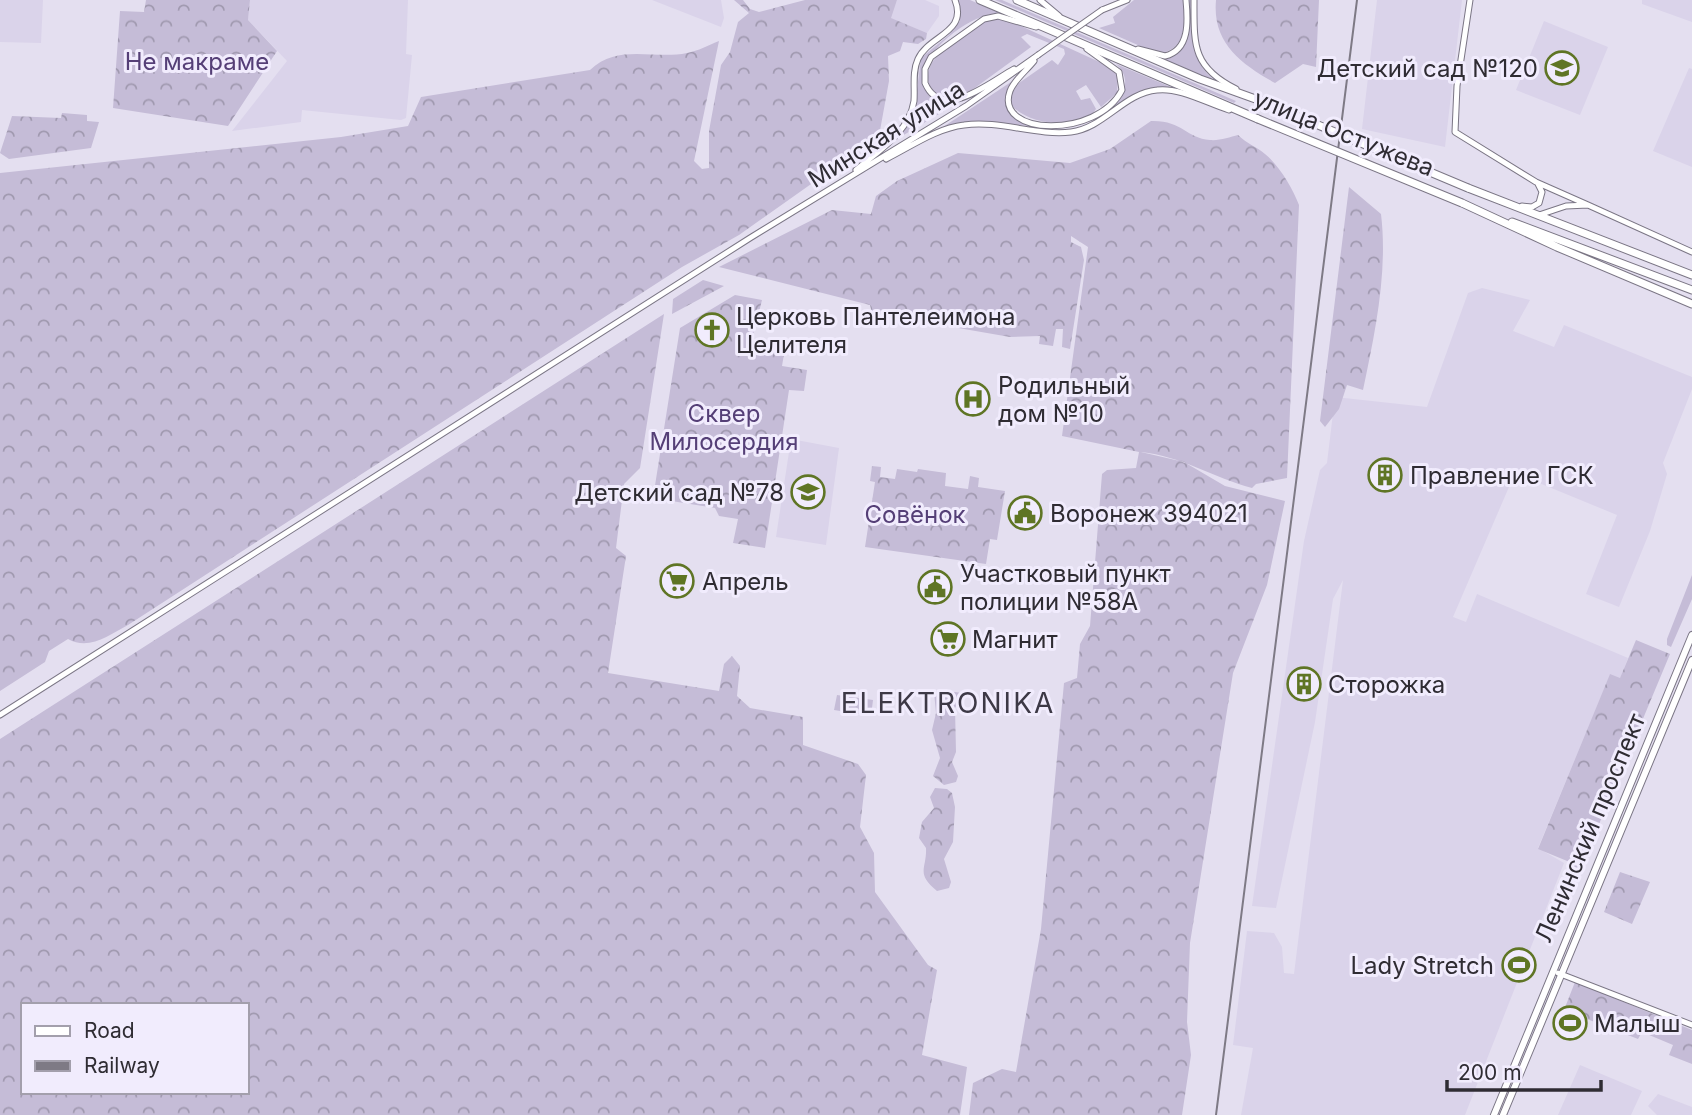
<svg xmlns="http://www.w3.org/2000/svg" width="1692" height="1115" font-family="Inter,sans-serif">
  <defs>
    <pattern id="forest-crowns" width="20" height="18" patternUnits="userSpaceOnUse" patternTransform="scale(1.75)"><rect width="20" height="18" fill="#c5bcd7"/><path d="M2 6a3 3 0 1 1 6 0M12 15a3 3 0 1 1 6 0" fill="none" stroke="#a099af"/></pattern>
  </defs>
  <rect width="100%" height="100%" fill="#e4dff0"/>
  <path fill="#dad3ea" d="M0 0H43L41 43 0 42Z
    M250 0H408L406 54 412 55 406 118 401 120 302 110 301 122 232 131 287 61 248 20Z
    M652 0H721L724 18 721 27Z
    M897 0H925L939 6V16L927 33 890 18Z
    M1377 0H1462L1445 147 1362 129Z
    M1642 0H1692V22L1642 4Z
    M1544 21 1608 47 1580 115 1516 90Z
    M1689 68 1692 69V167L1653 151Z
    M1482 288 1530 300 1513 331 1554 347 1564 325 1692 377V389L1663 463 1667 474 1650 531 1619 607 1586 594 1617 515 1515 473 1453 617 1466 622 1477 594 1628 658 1620 679 1610 675 1538 848 1564 863 1465 1115H1241L1253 1048 1233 1045 1247 931 1274 933 1282 947 1284 973 1294 974 1343 580 1333 599 1315 722 1276 908 1252 906 1304 541 1320 470 1327 463 1335 397 1427 407 1468 293Z
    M791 439 839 448 826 545 776 537Z
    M1580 1065 1642 1091 1631 1115H1558Z
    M1658 1094 1692 1107V1115H1657L1648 1106Z"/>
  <path fill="#c5bcd7" d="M958 0H970L1000 13C970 13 913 56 924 89L941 103 959 102 897 139 914 114 921 58 949 35 960 21Z
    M995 0H1002L1236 101 1234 103Z
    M1134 0H1183C1187 23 1185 54 1156 53L1099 28 1115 23 1113 17Z
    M1188 0H1192C1192 31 1189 63 1218 83L1163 59C1194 53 1189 25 1188 0Z
    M993 18 1008 20 1106 65 1118 76 1117 93 1101 107 1086 85 1076 91 1081 100 1090 98 1096 109C1083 132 1025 125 1011 104L1013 91 1019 83 1052 60 1058 65 1065 54 1064 49 1027 34 1021 37 1031 47 972 90 953 98 932 92C914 58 962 37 984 22Z
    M1116 64 1173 88H1157L1090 125 1073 130 986 122 943 127 1011 82 1006 105 1017 120C1033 127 1063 133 1081 127 1104 119 1143 88 1116 64Z
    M1692 575V599L1671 647 1667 645V639Z
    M837 695 873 700 871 716 834 710Z"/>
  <path fill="url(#forest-crowns)" fill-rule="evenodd" d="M146 0H250L248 20 277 51 228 126 113 108 120 11 144 12Z
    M734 0H743L750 9 759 12 805 0H897L891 18 927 33 926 39 918 44 903 42 900 51 888 56 889 81 879 136 739 235 682 267 128 625C109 635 89 651 68 639L49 651 45 662 0 691V173L341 137 408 126 421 97 590 70C618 43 654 60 687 53 698 51 709 45 719 41L694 161 702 169 709 168V131L721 65 730 52 738 22 749 13Z
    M1216 0H1319L1316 67 1303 64 1275 83C1241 64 1212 43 1216 0Z
    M62 113 87 115V121L99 122 91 148 9 159 0 153 12 116 61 118Z
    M1151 121C1182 120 1186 138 1210 140 1219 141 1230 137 1238 135 1247 144 1257 147 1265 154 1279 165 1293 189 1299 205L1287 478 1256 484 1252 488C1214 478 1181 456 1141 452L1184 462 1225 486 1285 501 1267 585 1233 673 1190 943 1187 1022 1191 1055 1182 1115H969L973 1083 1002 1069 1016 1072 1041 929 1064 683 1077 678 1080 644 1090 626 1102 474 1107 470 1136 468 1139 452 1062 436 1088 247 1071 236V242L1081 247 1084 260 1070 349 1062 347 1063 329H1056L1053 346 1039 344 1040 336 1010 337 872 313 870 305 719 267 832 210 871 214 876 196 897 181 958 153 1070 163 1110 149Z
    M1349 187 1381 214C1388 272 1375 333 1363 390L1347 385 1339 409 1325 427 1320 421Z
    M703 280 724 286 672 314 673 299Z
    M735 295 762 300 750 348 784 354 782 366 807 370 804 391 789 390 765 548 733 543 738 519 719 516 715 508 653 498 680 328Z
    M664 314 640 468 624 484 616 548 626 556 608 673 719 691 724 664 732 656 740 666 737 696 750 708 803 717V745L858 764 866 775 860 827 874 853 875 892 928 965 937 970 922 1055 967 1067 960 1115H0V739ZM23 1005H247V1092H23Z
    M872 466 881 467 880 477 895 479 897 469 917 472 918 469 946 473 945 486 968 489 970 476 979 478 978 487 1005 491 997 540 990 539 986 564 865 547 875 482 870 481Z
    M1636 640 1670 654 1577 877 1568 873 1572 863 1538 849 1610 674 1620 678Z
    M938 690 963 693 955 708 956 752 952 762 958 776 956 782 944 785 933 776 940 758 932 730 936 713 934 692Z
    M935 788 947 789 952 793 955 807 953 842 944 859 951 882 949 888 937 891C915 873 927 869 926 848L919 838 922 822 934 808 930 797Z
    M1620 872 1650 882 1632 924 1604 912Z
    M1575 982 1692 1030V1064L1669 1055 1673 1045 1642 1032 1638 1039 1564 1010Z"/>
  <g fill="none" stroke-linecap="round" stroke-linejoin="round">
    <defs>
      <path id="tertiary" d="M1040 0 1059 16
        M1194 0C1194 45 1192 67 1236 89
        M1470 0 1457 86 1455 132 1536 182 1588 205
        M1102 10 1127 0
        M1138 49 1165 56C1190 50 1188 21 1186 0
        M1034 61C1027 70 1014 80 1010 91 994 136 1097 139 1122 90L1119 72 1087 49
        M1014 69C990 82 942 123 925 83V69L931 57 984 19 998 16 1036 27
        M886 159C910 147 937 128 964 125 1000 120 1036 136 1071 132 1104 128 1124 93 1157 90 1179 87 1207 103 1229 110
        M856 170C878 151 909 133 914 101 915 87 912 72 918 59 929 35 968 33 955 0
        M1522 206 1532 207 1539 203 1542 192 1538 184
        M1539 215 1566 206 1588 205 1692 252
        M0 715 750 238 966 106 1038 55
        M1558 973 1692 1025"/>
      <path id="secondary" d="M1494 1115 1692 635
        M1503 1115 1692 660"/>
      <path id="primary" d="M980 0 1258 119
        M1017 0 1200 79 1261 101
        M1468 188 1692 275
        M1462 203 1557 247 1692 304
        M1512 222 1692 290"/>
    </defs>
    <use href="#tertiary" stroke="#7b7685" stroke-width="7"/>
    <use href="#secondary" stroke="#7b7685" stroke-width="8"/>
    <use href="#primary" stroke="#7b7685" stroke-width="9"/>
    <use href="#tertiary" stroke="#fff" stroke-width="5"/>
    <use href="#secondary" stroke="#fff" stroke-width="6"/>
    <use href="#primary" stroke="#fff" stroke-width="7"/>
    <path stroke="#7e7a85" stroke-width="2" d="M1216 1115 1357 0"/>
    <defs>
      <path id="tertiary-bridge" d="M1038 55 1102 10"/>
      <path id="primary-bridge" d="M1261 101 1468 188
        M1258 119 1462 203"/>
    </defs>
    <use href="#tertiary-bridge" stroke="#7b7685" stroke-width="7" stroke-linecap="butt"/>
    <use href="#primary-bridge" stroke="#7b7685" stroke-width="9" stroke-linecap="butt"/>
    <use href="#tertiary-bridge" stroke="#fff" stroke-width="5"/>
    <use href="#primary-bridge" stroke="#fff" stroke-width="7"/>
  </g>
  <defs>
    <symbol id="school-ring" viewBox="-11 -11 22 22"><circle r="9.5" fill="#f1ecfd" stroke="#5f7525" stroke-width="1.5"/><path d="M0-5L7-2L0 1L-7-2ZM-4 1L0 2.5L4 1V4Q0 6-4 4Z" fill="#5f7525"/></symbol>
    <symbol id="church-ring" viewBox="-11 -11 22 22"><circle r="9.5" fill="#f1ecfd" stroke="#5f7525" stroke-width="1.5"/><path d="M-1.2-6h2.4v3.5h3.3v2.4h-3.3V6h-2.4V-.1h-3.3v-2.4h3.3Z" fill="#5f7525"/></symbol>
    <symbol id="hospital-ring" viewBox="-11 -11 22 22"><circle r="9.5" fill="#f1ecfd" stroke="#5f7525" stroke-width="1.5"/><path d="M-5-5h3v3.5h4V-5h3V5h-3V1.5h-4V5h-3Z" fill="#5f7525"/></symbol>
    <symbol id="building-ring" viewBox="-11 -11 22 22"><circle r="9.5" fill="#f1ecfd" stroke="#5f7525" stroke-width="1.5"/><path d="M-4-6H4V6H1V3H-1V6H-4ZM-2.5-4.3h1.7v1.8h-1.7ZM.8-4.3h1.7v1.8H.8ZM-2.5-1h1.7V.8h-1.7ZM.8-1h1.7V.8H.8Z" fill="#5f7525"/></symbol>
    <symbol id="civic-ring" viewBox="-11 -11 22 22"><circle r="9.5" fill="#f1ecfd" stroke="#5f7525" stroke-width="1.5"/><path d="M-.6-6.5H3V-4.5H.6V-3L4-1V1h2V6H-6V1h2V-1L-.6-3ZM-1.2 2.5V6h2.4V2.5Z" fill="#5f7525"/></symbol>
    <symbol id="supermarket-ring" viewBox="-11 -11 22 22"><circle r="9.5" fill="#f1ecfd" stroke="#5f7525" stroke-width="1.5"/><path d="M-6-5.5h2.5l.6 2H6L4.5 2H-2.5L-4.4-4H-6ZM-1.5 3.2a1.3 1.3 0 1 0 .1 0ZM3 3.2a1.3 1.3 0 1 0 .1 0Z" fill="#5f7525"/></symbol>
    <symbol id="stadium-ring" viewBox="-11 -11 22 22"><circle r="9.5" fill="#f1ecfd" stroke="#5f7525" stroke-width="1.5"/><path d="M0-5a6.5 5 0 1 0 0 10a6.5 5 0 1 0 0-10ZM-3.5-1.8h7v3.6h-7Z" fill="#5f7525"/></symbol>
  </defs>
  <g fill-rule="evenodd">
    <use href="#school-ring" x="1543" y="49" width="38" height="38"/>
    <use href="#church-ring" x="693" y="311" width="38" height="38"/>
    <use href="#hospital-ring" x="954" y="380" width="38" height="38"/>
    <use href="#building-ring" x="1366" y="456" width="38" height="38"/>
    <use href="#school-ring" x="789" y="473" width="38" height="38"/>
    <use href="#civic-ring" x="1006" y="494" width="38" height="38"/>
    <use href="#supermarket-ring" x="658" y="562" width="38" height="38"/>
    <use href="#civic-ring" x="916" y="568" width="38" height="38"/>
    <use href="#supermarket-ring" x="929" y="620" width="38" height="38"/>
    <use href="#building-ring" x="1285" y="665" width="38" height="38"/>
    <use href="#stadium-ring" x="1500" y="946" width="38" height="38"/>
    <use href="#stadium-ring" x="1551" y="1004" width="38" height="38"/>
  </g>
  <g text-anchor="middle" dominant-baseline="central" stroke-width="6" stroke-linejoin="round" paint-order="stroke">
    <g font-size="24" fill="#553f77" stroke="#f1ecfd">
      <text x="197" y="61">Не макраме</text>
      <text x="724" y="413">Сквер<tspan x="724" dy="28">Милосердия</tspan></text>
      <text x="915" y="514">Совёнок</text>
    </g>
    <g font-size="24" fill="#2f2c33" stroke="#f1ecfd" text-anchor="start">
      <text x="1538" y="68" text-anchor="end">Детский сад №120</text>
      <text x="736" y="316">Церковь Пантелеимона<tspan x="736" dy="28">Целителя</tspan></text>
      <text x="998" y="385">Родильный<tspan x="998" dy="28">дом №10</tspan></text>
      <text x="1410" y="475">Правление ГСК</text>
      <text x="784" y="492" text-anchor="end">Детский сад №78</text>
      <text x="1050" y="513">Воронеж 394021</text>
      <text x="960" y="573">Участковый пункт<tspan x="960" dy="28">полиции №58А</tspan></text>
      <text x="702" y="581">Апрель</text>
      <text x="972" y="639">Магнит</text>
      <text x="1328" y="684">Сторожка</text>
      <text x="1494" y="965" text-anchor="end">Lady Stretch</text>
      <text x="1594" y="1023">Малыш</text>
    </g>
    <g font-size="24" fill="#2f2c33" stroke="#f1ecfd">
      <text transform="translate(1344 133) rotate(22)">улица Остужева</text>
      <text transform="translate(886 134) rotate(-32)">Минская улица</text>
      <text transform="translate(1590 828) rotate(-67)">Ленинский проспект</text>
    </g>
    <g font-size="28" letter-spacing="2" fill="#3d3946" stroke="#f1ecfd">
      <text x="948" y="703">ELEKTRONIKA</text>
    </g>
  </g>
  <rect x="21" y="1003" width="228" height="91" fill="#f1ecfd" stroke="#a39fac" stroke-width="2"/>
  <rect x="35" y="1026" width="35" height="10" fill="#ffffff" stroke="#a39fac" stroke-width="2"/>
  <text x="84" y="1038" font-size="21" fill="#2f2c33">Road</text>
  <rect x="35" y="1061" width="35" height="10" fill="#7e7a85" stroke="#a39fac" stroke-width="2"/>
  <text x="84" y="1073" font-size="21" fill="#2f2c33">Railway</text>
  <path d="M1447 1080v10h154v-10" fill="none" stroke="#2f2c33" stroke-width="3.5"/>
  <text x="1458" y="1080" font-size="21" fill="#2f2c33" stroke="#f1ecfd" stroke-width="5" paint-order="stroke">200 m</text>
</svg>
